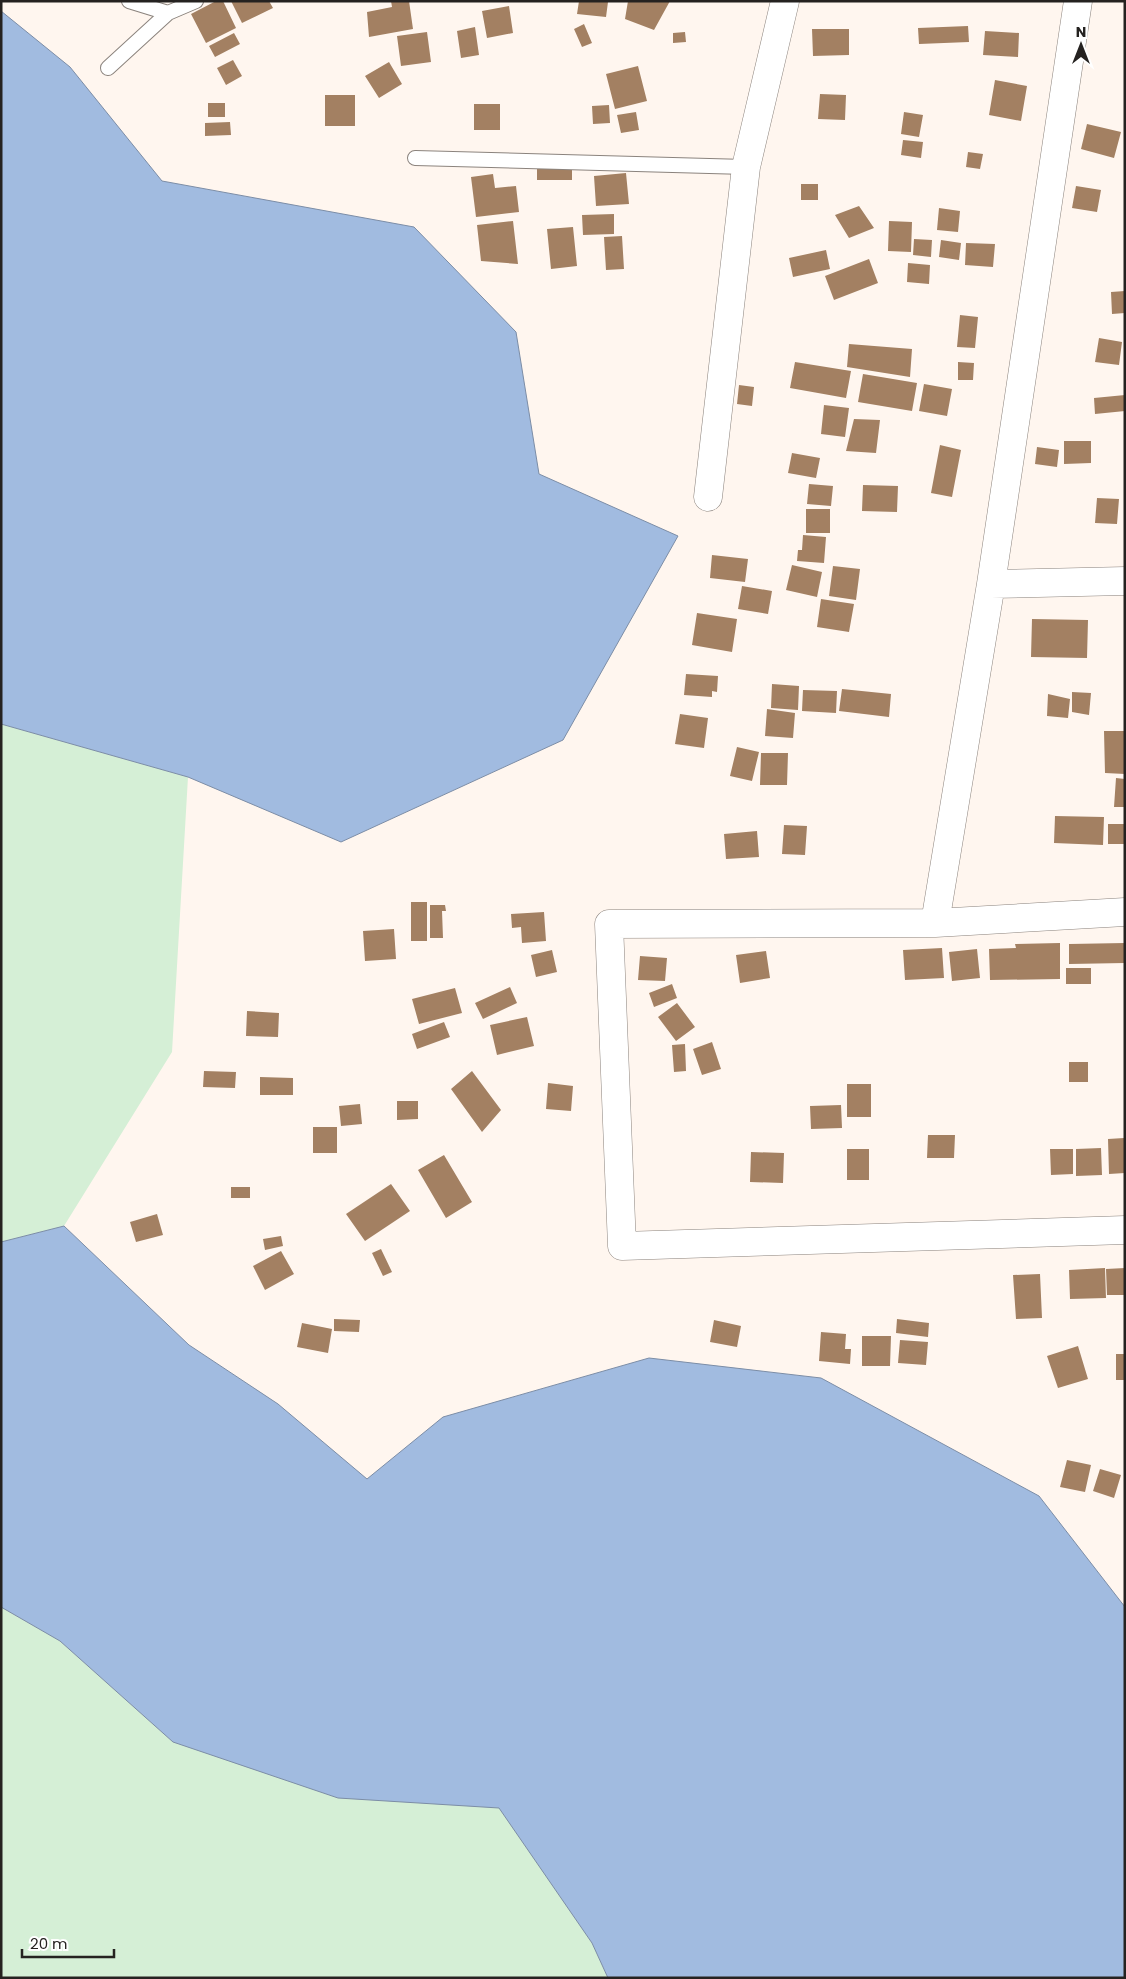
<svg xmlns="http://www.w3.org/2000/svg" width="1126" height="1979" font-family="Poppins,sans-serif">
  <rect width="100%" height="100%" fill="#fff6ef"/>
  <path fill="#d5efd6" d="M1 724 188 777 172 1052 64 1226 1 1242Z
    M1 1607 60 1641 173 1742 500 1808 592 1943 608 1978H1Z"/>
  <path fill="#a1bbe0" stroke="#7c8da6" d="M1 11 70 67 162 181 414 227 516 332 539 474 678 536 563 740 341 842 188 777 1 724Z
    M64 1226 189 1345 278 1404 367 1479 443 1417 649 1358 821 1378 1039 1496 1125 1607V1978H608L592 1943 499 1808 338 1798 173 1742 60 1641 1 1607V1242Z"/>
  <path fill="#a38062" d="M216 1H223L236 28 206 43 191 14Z
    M231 1H269L273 8 242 23Z
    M391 1H409L413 29 369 37 367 12 392 7Z
    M579 1 608 2 606 17 577 14Z
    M628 1H670L654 30 625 19Z
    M509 6 513 33 487 38 482 11Z
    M584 24 592 43 582 47 574 29Z
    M968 26 969 42 919 44 918 28Z
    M475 27 479 55 461 58 457 31Z
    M812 29H849V55L813 56Z
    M985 31 1019 33 1018 57 983 55Z
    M427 32 431 62 401 66 397 36Z
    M685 32 686 42 673 43V33Z
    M234 33 240 44 215 57 209 46Z
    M233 60 242 76 226 85 217 68Z
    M389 62 402 84 379 98 365 76Z
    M638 66 647 101 615 109 606 74Z
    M995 80 1027 86 1021 121 989 115Z
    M820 94 846 95 845 120 818 119Z
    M325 95H355V126H325Z
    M208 103H225V117H208Z
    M474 104H500V130H474Z
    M609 105 610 123 593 124 592 106Z
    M636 112 639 130 621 133 617 115Z
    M904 112 923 115 919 137 901 134Z
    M230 122 231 135 205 136V123Z
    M1087 124 1121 132 1114 158 1081 149Z
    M903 140 923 142 921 158 901 155Z
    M968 152 983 154 980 169 966 167Z
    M572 164V180H537V165Z
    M626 173 629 204 596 206 594 176Z
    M493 174 495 188 516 186 519 212 476 217 471 177Z
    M801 184H818V200H801Z
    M1076 186 1101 190 1097 212 1072 208Z
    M859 206 874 228 849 238 835 215Z
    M939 208 960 211 958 232 937 230Z
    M614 214V234L583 235 582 215Z
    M513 221 518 264 481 261 477 225Z
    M889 221 912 222 911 252 888 251Z
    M573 227 577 266 551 269 547 229Z
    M622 236 624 269 606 270 604 237Z
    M914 239 932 240 931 257 913 255Z
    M941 240 961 243 959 260 939 257Z
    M966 243 995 244 993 267 965 265Z
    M826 250 830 269 793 277 789 258Z
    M869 259 878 283 834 300 825 276Z
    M908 263 930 265 929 284 907 282Z
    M1125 291V313L1112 314 1111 292Z
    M960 315 978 317 975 348 957 347Z
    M1099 338 1122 342 1119 365 1095 362Z
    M849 344 912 349 910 377 847 367Z
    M795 362 851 371 846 398 790 388Z
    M958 362 974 363 973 380H958Z
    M863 374 917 383 912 411 858 402Z
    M924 384 952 389 947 416 919 411Z
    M739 385 754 387 752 406 737 404Z
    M1125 395V411L1095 414 1094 398Z
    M824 405 849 408 845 437 821 434Z
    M854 419 880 420 876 453 846 451Z
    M1064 441H1091V463L1064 464Z
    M940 445 961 450 952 497 931 493Z
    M1037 447 1059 450 1057 467 1035 464Z
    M792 453 820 458 816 478 788 473Z
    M809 484 833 486 831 506 807 504Z
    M863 485 898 486 897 512 862 511Z
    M1097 498 1119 499 1117 524 1095 523Z
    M806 509H830V533H806Z
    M803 535 826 537 824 563 797 561 798 550H802Z
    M712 555 748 559 745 582 710 578Z
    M792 565 822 572 817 597 786 590Z
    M833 566 860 569 856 600 829 596Z
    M742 586 772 591 768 614 738 609Z
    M821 599 854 604 849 632 817 627Z
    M697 613 737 619 732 652 692 645Z
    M1032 619 1088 620 1087 658 1031 657Z
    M686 674 718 676 717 692 712 691V697L684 695Z
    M772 684 799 686 798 710 771 708Z
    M842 689 891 694 889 717 839 711Z
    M803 690 837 691 836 713 802 711Z
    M1072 692 1091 693 1089 715 1072 712Z
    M1048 694 1070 699 1068 718 1047 716Z
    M767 709 795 713 793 738 765 736Z
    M680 714 708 718 704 748 675 744Z
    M1104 731H1125V774L1105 773Z
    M737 747 759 752 752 781 730 776Z
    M761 753H788L787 785H760Z
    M1116 778 1125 779V807H1114Z
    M1055 816 1104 817 1103 845 1054 843Z
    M1108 824H1125V844H1108Z
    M784 825 807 826 805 855 782 854Z
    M757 831 759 857 726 859 724 834Z
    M411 902H427V941H411Z
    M430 905H445L446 911H442L443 938H430Z
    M544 912 546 941 522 943 521 927 512 928 511 914Z
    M394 929 396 959 365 961 363 931Z
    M1060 943V979L990 980 989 949 1016 948 1015 944Z
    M1125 943V963L1069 964V944Z
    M942 948 944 978 905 980 903 950Z
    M977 949 980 978 952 981 949 952Z
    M552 950 557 972 536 977 531 955Z
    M766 951 770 978 740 983 736 955Z
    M640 956 667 958 665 981 638 980Z
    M1066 968H1091V984H1066Z
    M672 984 677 998 654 1007 649 993Z
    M510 987 517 1003 483 1019 475 1003Z
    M455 988 462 1013 419 1024 412 999Z
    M677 1003 695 1027 676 1041 658 1017Z
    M247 1011 279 1013 278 1037 246 1036Z
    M527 1017 534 1046 497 1055 490 1025Z
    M444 1022 450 1037 417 1049 412 1034Z
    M712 1042 721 1069 702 1075 693 1049Z
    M685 1044 686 1071 674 1072 672 1045Z
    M1069 1062H1088V1082H1069Z
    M204 1071 236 1072 235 1088 203 1087Z
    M472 1071 501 1110 482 1132 451 1089Z
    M260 1077 293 1078V1095H260Z
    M548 1083 573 1086 571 1111 546 1109Z
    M847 1084H871V1117H847Z
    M397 1101H418V1119L397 1120Z
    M360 1104 362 1124 341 1126 339 1106Z
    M841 1105 842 1128 811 1129 810 1106Z
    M313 1127H337V1153H313Z
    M928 1135H955L954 1158H927Z
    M1124 1138 1125 1173 1109 1174 1108 1139Z
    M1101 1148 1102 1175 1076 1176V1149Z
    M847 1149H869V1180H847Z
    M1050 1149H1073V1174L1051 1175Z
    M751 1152 784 1153 783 1183 750 1182Z
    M444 1155 472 1202 446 1218 418 1170Z
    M391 1184 410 1211 365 1241 346 1214Z
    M231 1187H250V1198H231Z
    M157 1214 163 1235 136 1242 130 1222Z
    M281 1236 283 1246 265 1250 263 1239Z
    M381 1249 392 1272 383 1276 372 1253Z
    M281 1251 294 1274 265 1290 253 1266Z
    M1105 1268 1106 1298 1070 1299 1069 1270Z
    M1125 1268V1295H1107L1106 1269Z
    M1040 1274 1042 1318 1016 1319 1013 1275Z
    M334 1319 360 1320 359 1332 334 1331Z
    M897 1319 929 1323 928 1337 896 1333Z
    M714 1320 741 1326 737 1347 710 1342Z
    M302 1323 332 1329 328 1353 297 1347Z
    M821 1332 846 1334 845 1349H851L850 1364 819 1361Z
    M862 1336H891L890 1366H862Z
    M900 1340 928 1342 926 1365 898 1363Z
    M1078 1346 1088 1379 1058 1388 1047 1356Z
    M1116 1354H1125V1380H1116Z
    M1067 1460 1091 1465 1085 1492 1060 1487Z
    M1100 1469 1121 1475 1114 1498 1093 1491Z"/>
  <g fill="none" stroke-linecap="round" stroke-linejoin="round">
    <defs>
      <path id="service" d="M129 1 168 13
        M108 68 168 13 196 1
        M415 158 746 167"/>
      <path id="minor" d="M708 497 746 167 785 1
        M991 584 1125 581
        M1125 912 935 923 609 924 622 1246 1125 1230
        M935 923 991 584 1078 1"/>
    </defs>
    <use href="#service" stroke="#8b837d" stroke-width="16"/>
    <use href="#minor" stroke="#8b837d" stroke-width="29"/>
    <use href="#service" stroke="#fff" stroke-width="14"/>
    <use href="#minor" stroke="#fff" stroke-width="28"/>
  </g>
  <rect width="1126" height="1979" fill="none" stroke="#252220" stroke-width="5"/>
  <g transform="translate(1081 45)" stroke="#ffffff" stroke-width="4" paint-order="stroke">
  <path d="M0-4L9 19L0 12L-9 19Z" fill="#252220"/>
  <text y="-8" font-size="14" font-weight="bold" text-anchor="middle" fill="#252220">N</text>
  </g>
  <path d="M22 1949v8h92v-8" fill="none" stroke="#252220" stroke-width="2.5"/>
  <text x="30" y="1949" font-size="15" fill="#252220" stroke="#ffffff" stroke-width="4" paint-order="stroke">20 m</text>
</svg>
